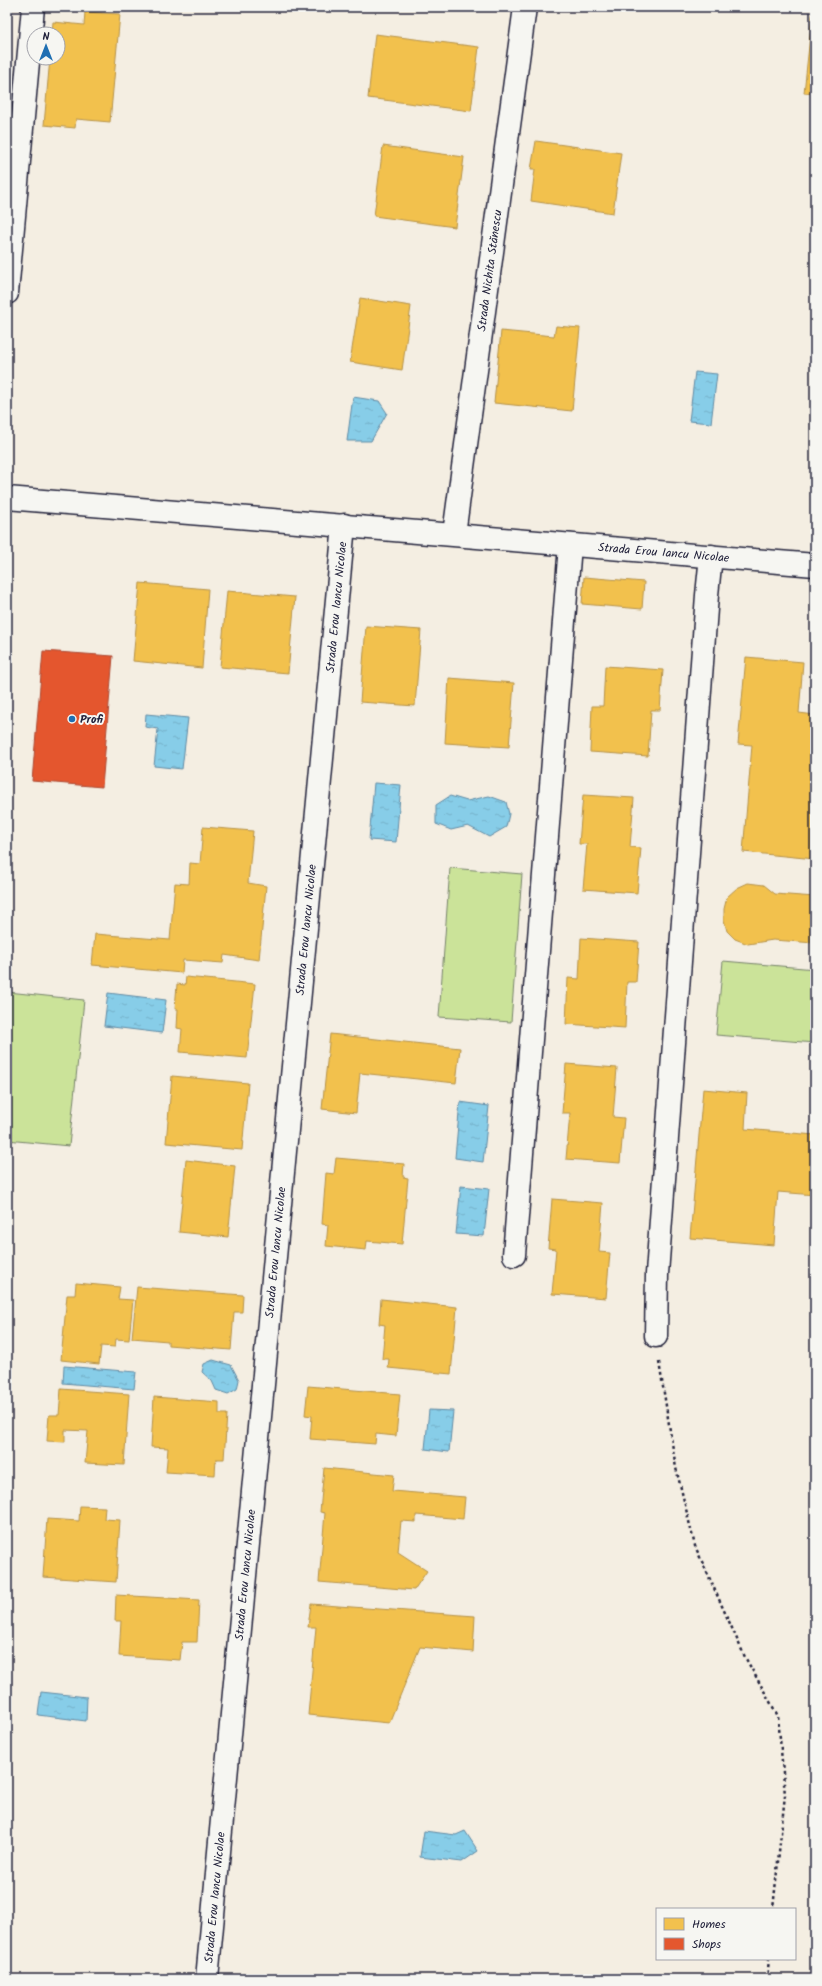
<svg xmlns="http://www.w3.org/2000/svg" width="822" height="1986" font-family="Kalam,sans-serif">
  <defs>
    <pattern id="water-ripples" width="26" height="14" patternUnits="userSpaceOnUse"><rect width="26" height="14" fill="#87cde8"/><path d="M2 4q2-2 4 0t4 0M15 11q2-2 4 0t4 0" fill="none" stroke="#74b0c8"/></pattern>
  </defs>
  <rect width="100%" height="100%" fill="#f4eee2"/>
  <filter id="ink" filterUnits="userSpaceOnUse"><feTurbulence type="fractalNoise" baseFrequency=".025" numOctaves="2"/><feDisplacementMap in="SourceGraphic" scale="8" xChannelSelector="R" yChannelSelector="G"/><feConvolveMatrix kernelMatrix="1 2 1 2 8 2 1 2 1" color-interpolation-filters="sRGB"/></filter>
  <g filter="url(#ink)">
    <path fill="#cbe399" stroke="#76826a" d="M450 868 522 874 511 1022 439 1017Z
      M723 961 815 969V1043L716 1035Z
      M8 992 84 1000 69 1146 7 1140Z"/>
    <path fill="url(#water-ripples)" stroke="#5f89a3" d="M695 372 717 374 711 423 689 421Z
      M353 397 379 401 387 413 371 441H347Z
      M146 714 188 718 182 769 154 766 158 729 145 727Z
      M374 783 401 785 396 842 369 840Z
      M450 796 467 801 489 796 506 802 509 814 506 827 489 837 468 826 451 830 436 824V805Z
      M108 993 166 1000 162 1033 104 1026Z
      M460 1102 489 1106 483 1162 455 1158Z
      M461 1186 489 1189 484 1236 456 1234Z
      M213 1360 231 1365 239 1380 237 1389 228 1394 216 1390 212 1381 202 1372 204 1364Z
      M64 1366 136 1372 134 1389 63 1383Z
      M429 1410 453 1411 449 1452 425 1449Z
      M41 1692 87 1697 86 1721 38 1715Z
      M424 1831 456 1835 465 1831 478 1851 462 1862 420 1857Z"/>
    <path fill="#f2c14e" stroke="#b49148" d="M597 7H626V10Z
      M813 7H815V94L804 93Z
      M85 12 120 14 110 122 76 119 75 128 44 125 50 58H58V34H52L53 22 84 25Z
      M375 34 479 47 471 111 368 98Z
      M536 141 621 153 613 213 531 201 535 169H531Z
      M383 146 464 157 455 227 374 216Z
      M360 298 411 306 402 370 350 362Z
      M556 326 580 328 572 411 494 403 501 331 554 336Z
      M584 577 644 582 642 609 582 604Z
      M140 583 208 589 202 668 133 661Z
      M227 591 295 597 288 673 220 667Z
      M366 626 421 630 415 706 360 702Z
      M746 657 803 662 799 713 815 715V859L743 852 752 745 738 744Z
      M605 666 663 670 660 710H651L648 756 590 752 592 706H603Z
      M449 678 514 683 509 747 445 743Z
      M583 795 634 798 630 847 641 848 637 893 583 889 587 844H579Z
      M203 827 253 831 248 883 266 886 259 960 224 955 223 963 183 960 182 973 92 965 95 934 170 940 175 883 189 884 190 863 200 864Z
      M748 883 764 885 775 894 815 897V943L773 940 748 944 735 939 727 931 724 920V909L727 897 737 888Z
      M581 938 639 942 636 982H627L625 1028 566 1024 568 978 579 979Z
      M186 977 255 984 247 1058 180 1052 182 1029 177 1028 178 1009H175L177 984 185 985Z
      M330 1034 460 1048 456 1083 360 1073 356 1113 322 1109Z
      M566 1064 617 1068 613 1117 624 1118 620 1163 566 1159 570 1113H562Z
      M172 1076 248 1083 242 1150 166 1143Z
      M703 1089 747 1093 745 1129 815 1135V1195L778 1192 774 1245 690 1238Z
      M336 1158 404 1164 403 1177 408 1178 402 1244 367 1241 366 1250 326 1246 328 1225 322 1224 326 1173 334 1174Z
      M186 1160 235 1166 228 1237 179 1232Z
      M552 1199 603 1203 599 1252 610 1253 606 1298 552 1294 556 1249 548 1248Z
      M76 1283 120 1287 118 1299 133 1300 129 1340 116 1339 115 1347 101 1346 99 1364 61 1360 67 1295H75Z
      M137 1287 243 1295 242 1312H234L231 1350 168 1345V1341L132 1338Z
      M381 1299 457 1307 451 1374 388 1368 389 1359H382L385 1325 379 1324Z
      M308 1386 400 1394 396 1436 376 1434 375 1444 310 1439 312 1416 305 1415Z
      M61 1389 129 1394 124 1465 85 1463 88 1431 65 1430V1442L47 1441 49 1415H59Z
      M154 1397 219 1402V1414H227L224 1459H216L215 1475 166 1472 168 1448 151 1447Z
      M324 1468 394 1475 392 1491 465 1497 463 1519 416 1515V1522L401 1521 398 1552 427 1571 414 1590 319 1582 325 1513 320 1512Z
      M80 1506 105 1507 104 1519 120 1520 116 1582 43 1577 47 1519 79 1521Z
      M116 1595 199 1600 197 1642H182L180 1660 119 1656 121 1621H115Z
      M311 1604 475 1616 473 1652 420 1647 389 1723 308 1715 316 1627H308Z"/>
    <path fill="#e4572e" stroke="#aa4732" d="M43 651 113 656 102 787 32 781Z"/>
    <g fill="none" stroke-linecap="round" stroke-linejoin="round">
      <defs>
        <g id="minor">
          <path d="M7 293 33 7"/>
          <path id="s1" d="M7 498 815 565"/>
          <path id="s2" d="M454 534 525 7"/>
          <path d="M514 1255 570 545"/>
          <path d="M656 1336 657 1274 707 595 711 556"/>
          <path id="s3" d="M207 1979 344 525"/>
        </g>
      </defs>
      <use href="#minor" stroke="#22223b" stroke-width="25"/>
      <path stroke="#22223b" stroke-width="2.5" stroke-dasharray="3 3" stroke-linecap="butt" d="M659 1362 676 1468 695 1546 745 1657 778 1716 785 1795 773 1909
        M767 1979 769 1959"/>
      <use href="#minor" stroke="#f6f6f2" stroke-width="22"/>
    </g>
  </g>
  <circle fill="#1f6fb2" stroke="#f6f6f2" stroke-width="1.5" cx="72" cy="719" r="4"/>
  <g text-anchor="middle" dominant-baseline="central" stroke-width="4" stroke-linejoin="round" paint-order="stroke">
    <g font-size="12" fill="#22223b" stroke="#f6f6f2">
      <text stroke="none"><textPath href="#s2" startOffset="266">Strada Nichita Stănescu</textPath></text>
      <text stroke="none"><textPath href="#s1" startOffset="659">Strada Erou Iancu Nicolae</textPath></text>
      <text stroke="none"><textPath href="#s3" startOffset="1378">Strada Erou Iancu Nicolae</textPath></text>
      <text stroke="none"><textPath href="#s3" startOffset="1054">Strada Erou Iancu Nicolae</textPath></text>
      <text stroke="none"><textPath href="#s3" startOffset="730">Strada Erou Iancu Nicolae</textPath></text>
      <text stroke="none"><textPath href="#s3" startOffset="406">Strada Erou Iancu Nicolae</textPath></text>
      <text stroke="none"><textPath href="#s3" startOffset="82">Strada Erou Iancu Nicolae</textPath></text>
    </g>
    <g font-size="12" font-weight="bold" fill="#22223b" stroke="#f6f6f2" text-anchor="start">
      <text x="80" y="719">Profi</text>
    </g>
  </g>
  <rect width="822" height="1986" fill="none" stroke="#f6f6f2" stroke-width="24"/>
  <rect x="12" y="12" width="798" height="1962" fill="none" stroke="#22223b" stroke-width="1.5" filter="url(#ink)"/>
  <rect x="656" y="1908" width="140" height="52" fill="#f6f6f2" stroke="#a1a1a9"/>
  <rect x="664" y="1918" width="20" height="12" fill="#f2c14e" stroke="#a1a1a9"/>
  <text x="692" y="1928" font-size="12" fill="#22223b">Homes</text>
  <rect x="664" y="1938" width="20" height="12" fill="#e4572e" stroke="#a1a1a9"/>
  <text x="692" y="1948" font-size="12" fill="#22223b">Shops</text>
  <g transform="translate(46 46)"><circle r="19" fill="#f6f6f2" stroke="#a1a1a9"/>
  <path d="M0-3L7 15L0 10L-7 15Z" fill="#1f6fb2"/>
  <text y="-6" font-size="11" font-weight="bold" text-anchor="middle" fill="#22223b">N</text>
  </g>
</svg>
